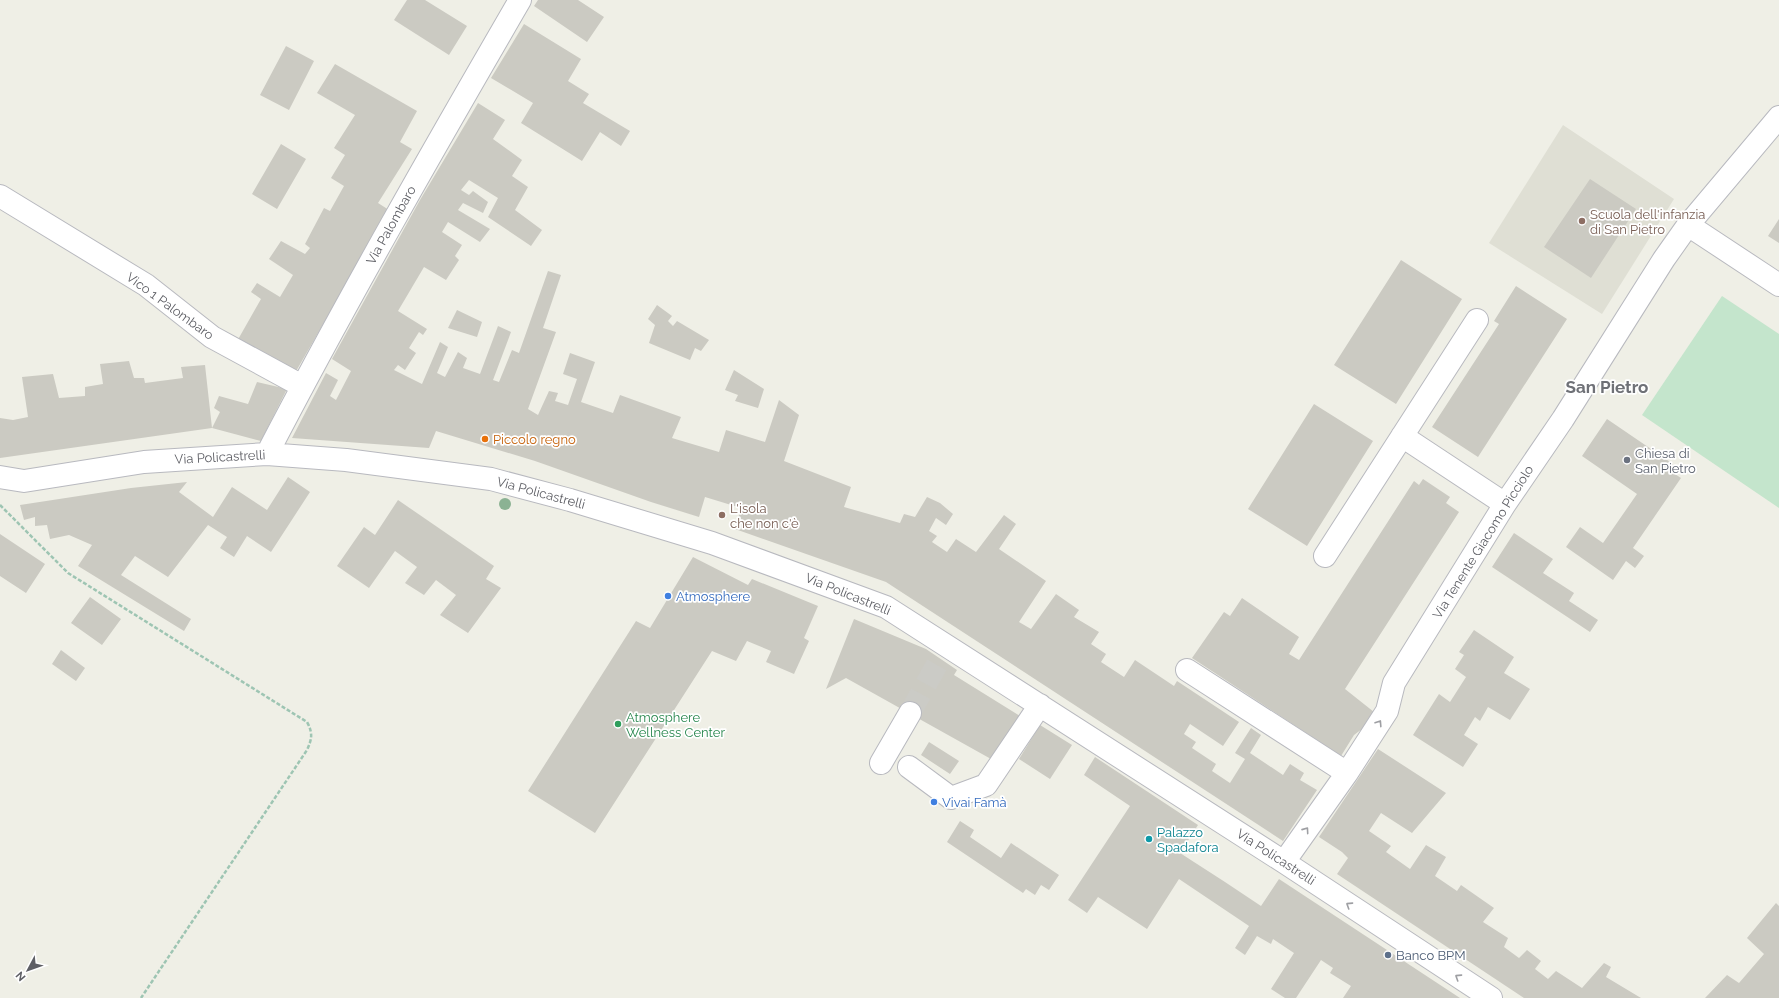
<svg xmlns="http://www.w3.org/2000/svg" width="1779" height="998" font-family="Raleway,sans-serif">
  <rect width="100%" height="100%" fill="#efefe6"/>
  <path fill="#dfdfd4" d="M1563 125 1674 199 1602 314 1489 243Z"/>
  <path fill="#c4e5cc" d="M1722 296 1779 334V508L1642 415Z"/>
  <path fill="#cbcac2" d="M407 0H425L467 26 449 55 394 20Z
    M538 0H578L604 17 587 42 534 6Z
    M524 24 581 59 568 81 589 94 583 103 630 131 621 146 600 132 582 161 521 123 533 103 491 78Z
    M286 46 314 61 289 110 260 95Z
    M335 64 417 111 400 142 412 149 378 203 389 210 295 373 236 343 261 299 251 292 257 283 280 297 293 275 269 259 281 241 305 254 310 248 305 244 324 208 330 211 344 186 331 178 345 155 334 148 355 115 317 93Z
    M478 103 505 120 493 139 522 160 512 176 528 187 515 210 542 230 531 246 488 217 498 198 469 180 461 190 469 195 473 191 488 202 483 213 463 203 458 210 490 229 480 242 448 222 442 232 462 245 455 256 459 260 446 280 424 267 398 311 427 329 423 335 419 332 409 348 416 353 405 370 398 365 394 370 422 384 440 342 448 347 437 373 445 377 458 352 467 358 463 368 480 374 498 326 511 332 493 380 499 382 512 350 519 353 548 271 561 275 543 328 556 332 528 409 538 415 549 391 558 393 555 401 568 405 577 379 563 374 570 353 595 362 581 402 613 413 620 395 681 417 672 438 719 452 726 430 765 442 779 400 799 415 784 461 851 487 844 507 900 523 904 514 915 517 927 497 940 503 953 514 946 525 936 518 929 531 937 536 932 542 947 552 956 539 976 552 1004 515 1016 524 999 549 1046 581 1019 622 1031 629 1056 594 1079 610 1074 617 1099 632 1091 644 1106 654 1101 662 1124 677 1135 660 1174 686 1177 681 1239 722 1223 746 1190 724 1184 734 1196 742 1192 748 1216 764 1212 771 1230 783 1245 759 1235 753 1251 728 1261 735 1250 753 1283 775 1290 764 1304 773 1300 780 1317 790 1283 841 886 582 735 529 741 508 705 497 699 517 651 502 535 461 436 431 429 448 292 438 326 373 338 380 330 396 336 400 351 371 332 359 420 200Z
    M281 144 306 159 277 209 252 194Z
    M1590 179 1636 209 1591 278 1544 247Z
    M1779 219V243L1768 236Z
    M1401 260 1462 299 1396 404 1334 365Z
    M1516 286 1567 319 1478 457 1432 427 1499 324 1494 321Z
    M657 305 672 316 668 321 673 326 677 321 709 340 701 351 695 348 690 360 649 343 655 325 648 319Z
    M457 310 482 322 477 337 448 328Z
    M129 361 134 378H144L145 383 183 378 181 367 205 365 212 428 220 412 214 408 219 396 248 404 257 382 287 389 261 441 212 428 0 458V418L13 420 28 417 22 377 53 374 59 398 85 396V387L103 384 100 364Z
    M734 370 764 389 758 408 735 401 738 395 725 390Z
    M1314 404 1373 441 1307 546 1248 509Z
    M1607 419 1673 464 1669 470 1681 478 1633 548 1644 556 1635 568 1626 561 1613 580 1566 547 1580 527 1603 543 1637 494 1582 456Z
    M288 477 310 492 271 552 247 536 234 557 220 548 227 537 208 525 168 577 135 556 121 575 191 619 184 631 78 566 92 545 69 535 50 539 47 525 35 526V517L24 520 20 505 131 488 187 482 179 492 213 517 232 487 267 510Z
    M1423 479 1450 497 1446 503 1459 512 1345 689 1379 716 1354 735 1341 756 1192 658 1224 612 1230 616 1242 598 1299 637 1289 654 1299 660 1414 481 1419 485Z
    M398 500 494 566 486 579 501 588 468 633 440 615 456 595 436 580 424 595 405 583 417 567 395 551 369 588 337 566 364 527 375 535Z
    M1514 533 1553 559 1543 573 1574 593 1569 601 1598 620 1590 632 1492 567Z
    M0 534 45 564 26 593 0 576Z
    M693 557 748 585 752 579 818 606 804 638 809 641 794 674 766 662 771 651 747 641 736 661 712 651 595 833 528 791 636 621 650 628Z
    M90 597 121 619 102 645 71 623Z
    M854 619 926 649 957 670 954 675 1020 716 991 759 846 678 826 689Z
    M1474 630 1514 657 1504 673 1530 689 1510 720 1488 707 1480 721 1475 717 1464 735 1478 744 1463 767 1413 735 1439 694 1450 702 1466 677 1455 669 1464 655 1459 652Z
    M61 650 85 668 76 681 52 664Z
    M1040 725 1072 745 1050 779 1019 759Z
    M929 742 959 761 950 774 921 755Z
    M1378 749 1446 793 1412 833 1381 813 1369 831 1391 846 1386 852 1410 869 1426 845 1446 857 1435 876 1457 891 1461 885 1494 908 1483 922 1508 938 1504 947 1519 958 1527 950 1541 961 1535 969 1548 979 1556 971 1582 988 1604 963 1611 967 1606 977 1641 998H1524L1337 874 1348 858 1342 852 1319 837Z
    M1095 757 1198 825 1180 853 1225 882 1261 906 1279 879 1460 998H1343L1351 986 1330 973 1333 968 1321 960 1296 998H1285L1271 989 1294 953 1273 939 1271 944 1257 936 1245 955 1235 948 1249 926 1179 879 1147 929 1098 897 1087 913 1068 900 1130 806 1084 775Z
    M960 821 974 830 970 837 1001 858 1011 843 1059 875 1049 890 1041 885 1035 895 1026 889 1023 893 947 842Z
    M1776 903 1779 906V998H1705L1727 975 1739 983 1764 954 1747 938Z"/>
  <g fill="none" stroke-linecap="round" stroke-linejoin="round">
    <path stroke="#cbcbc6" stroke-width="22" stroke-dasharray="22 11" stroke-linecap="butt" d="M910 713 940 659"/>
    <defs>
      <path id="minor" d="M0 196 146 285 212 337 302 386
        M1688 225 1779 285
        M1402 436 1505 504
        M267 454C347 300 433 150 520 0
        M0 477 24 481 144 462 267 454 346 460 491 479 570 500 712 543 886 607 1284 862 1491 998
        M1325 556 1477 320
        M1187 670 1347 773
        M881 763 910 713
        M909 767 951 798 986 785 1040 705
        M1284 862 1347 773 1387 711 1394 683 1505 504 1563 419 1664 259 1688 225 1779 117"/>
    </defs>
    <use href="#minor" stroke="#b8b9bf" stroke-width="24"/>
    <path stroke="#9ec5b3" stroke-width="2.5" stroke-dasharray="4 2" stroke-linecap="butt" d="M0 505 68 573 307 722C313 733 312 739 307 750L141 998"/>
    <use href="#minor" stroke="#fff" stroke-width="22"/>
  </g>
  <circle fill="#8bb293" cx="505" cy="504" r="6"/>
  <defs><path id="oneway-chevron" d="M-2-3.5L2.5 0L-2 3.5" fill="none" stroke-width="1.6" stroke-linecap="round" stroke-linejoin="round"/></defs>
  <g stroke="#9e9fa3">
    <use href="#oneway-chevron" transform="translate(1379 723) rotate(-57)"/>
    <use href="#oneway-chevron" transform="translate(1306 830) rotate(-55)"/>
    <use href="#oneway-chevron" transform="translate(1349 905) rotate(-147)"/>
    <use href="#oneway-chevron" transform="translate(1458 977) rotate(-147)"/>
  </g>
  <g fill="#8d6e63" stroke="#fff" stroke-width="1.5">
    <circle cx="1582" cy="221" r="4"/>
    <circle cx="722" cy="515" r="4"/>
  </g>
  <circle fill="#e8710a" stroke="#fff" stroke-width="1.5" cx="485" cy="439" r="4"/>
  <circle fill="#6b7280" stroke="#fff" stroke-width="1.5" cx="1627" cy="460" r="4"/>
  <g fill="#3f7fe0" stroke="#fff" stroke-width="1.5">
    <circle cx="668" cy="596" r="4"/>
    <circle cx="934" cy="802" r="4"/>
  </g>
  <circle fill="#2e9e5b" stroke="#fff" stroke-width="1.5" cx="618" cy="724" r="4"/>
  <circle fill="#0f9aa8" stroke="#fff" stroke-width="1.5" cx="1149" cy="839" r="4"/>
  <circle fill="#5c6f8a" stroke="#fff" stroke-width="1.5" cx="1388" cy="955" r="4"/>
  <g text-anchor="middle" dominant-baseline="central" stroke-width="3.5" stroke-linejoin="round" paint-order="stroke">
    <g font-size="13" fill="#785e54" stroke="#fff" text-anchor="start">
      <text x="1590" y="214">Scuola dell'infanzia<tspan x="1590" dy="15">di San Pietro</tspan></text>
      <text x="730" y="508">L'isola<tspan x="730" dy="15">che non c'è</tspan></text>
    </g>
    <g font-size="13" fill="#5e5f65" stroke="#fff">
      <text transform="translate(391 225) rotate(-61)">Via Palombaro</text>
      <text transform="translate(170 306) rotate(36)">Vico 1 Palombaro</text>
      <text transform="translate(220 457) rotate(-3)">Via Policastrelli</text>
      <text transform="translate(541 493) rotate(15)">Via Policastrelli</text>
      <text transform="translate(1483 542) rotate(-58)">Via Tenente Giacomo Picciolo</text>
      <text transform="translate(848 594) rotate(22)">Via Policastrelli</text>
      <text transform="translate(1276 857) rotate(33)">Via Policastrelli</text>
    </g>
    <g font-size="13" fill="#c56008" stroke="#fff" text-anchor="start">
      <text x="493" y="439">Piccolo regno</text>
    </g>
    <g font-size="13" fill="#5b616d" stroke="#fff" text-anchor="start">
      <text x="1635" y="453">Chiesa di<tspan x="1635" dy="15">San Pietro</tspan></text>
    </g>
    <g font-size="13" fill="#366cbe" stroke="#fff" text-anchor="start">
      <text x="676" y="596">Atmosphere</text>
      <text x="942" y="802">Vivai Famà</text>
    </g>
    <g font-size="13" fill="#27864d" stroke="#fff" text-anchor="start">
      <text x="626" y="717">Atmosphere<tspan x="626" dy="15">Wellness Center</tspan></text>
    </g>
    <g font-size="13" fill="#0d838f" stroke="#fff" text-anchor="start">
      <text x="1157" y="832">Palazzo<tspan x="1157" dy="15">Spadafora</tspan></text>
    </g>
    <g font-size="13" fill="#4e5e75" stroke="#fff" text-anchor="start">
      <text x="1396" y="955">Banco BPM</text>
    </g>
    <g font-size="17" font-weight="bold" fill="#6f7177" stroke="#fff">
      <text x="1607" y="387">San Pietro</text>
    </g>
  </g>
  <g transform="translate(28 970) rotate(229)" stroke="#ffffff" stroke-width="3" paint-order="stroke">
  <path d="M0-3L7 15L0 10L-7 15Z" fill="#5e5f65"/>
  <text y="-6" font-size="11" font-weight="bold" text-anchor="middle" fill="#5e5f65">N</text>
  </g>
</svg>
